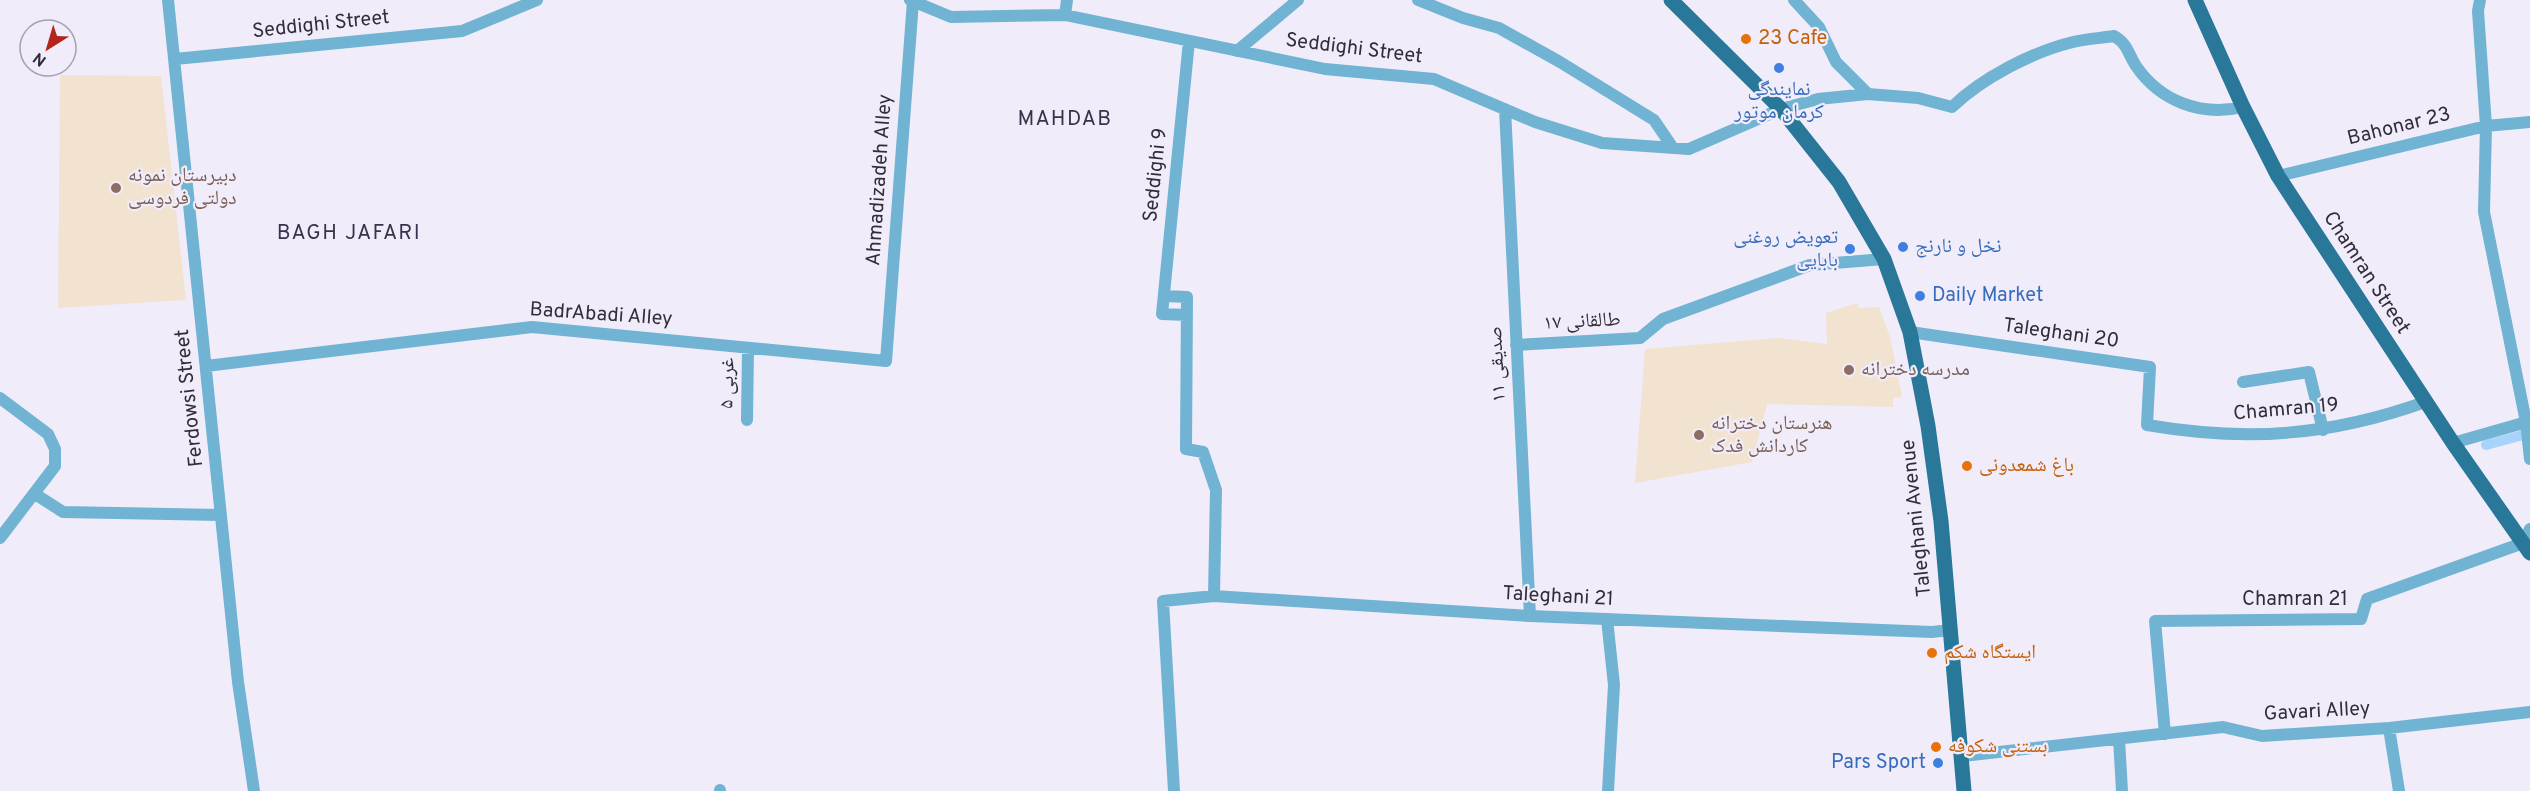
<svg xmlns="http://www.w3.org/2000/svg" width="2530" height="791" font-family="Overpass,'Noto Naskh Arabic',sans-serif">
  <rect width="100%" height="100%" fill="#f1ecfa"/>
  <path fill="#f2e2d0" d="M60 75 161 76 186 300 58 308Z
    M1857 303 1859 308 1879 307 1890 337 1902 397 1893 398V407L1767 404 1752 462 1635 483 1645 349 1777 338 1827 344 1826 313Z"/>
  <g fill="none" stroke-linecap="round" stroke-linejoin="round">
    <path stroke="#a8d3fb" stroke-width="10" d="M2486 445 2530 433"/>
    <path stroke="#71b3d3" stroke-width="12" d="M168 0 238 682 254 791
      M910 0 951 17 1065 15 1325 69 1434 79 1535 122 1602 143 1689 149 1781 109 1818 99 1868 94 1918 98 1952 107C1982 78 2032 52 2073 42 2086 39 2101 38 2114 36 2128 44 2128 54 2136 66 2160 101 2201 117 2243 107
      M1418 0 1463 18 1499 28 1560 62 1654 120 1673 148
      M1794 0 1819 27 1836 62 1868 94
      M2480 0 2478 11 2486 126 2484 212 2526 422 2530 459
      M1065 15 1067 0
      M1237 51 1298 0
      M175 59 462 31 537 0
      M1505 109 1530 616
      M2278 176 2486 126 2530 122
      M1164 296 1187 297 1186 449 1203 452 1216 490 1214 596
      M1187 315 1162 314 1189 41
      M1910 332 2150 367 2147 425C2247 442 2330 436 2425 402
      M1516 345 1640 338 1663 319 1810 265 1884 259
      M206 366 532 327 886 361 913 1
      M2243 382 2309 372 2323 430
      M0 398 48 434 55 449V466L0 538
      M747 420 748 348
      M2453 443 2530 421
      M35 494 63 512 221 515
      M1607 619 1614 685 1608 791
      M2389 728 2399 791
      M2165 734 2155 621 2361 619 2367 599 2523 543 2530 529
      M2119 739 2122 791
      M1963 756 2223 727 2262 736 2389 728 2530 712
      M720 790V791
      M1174 791 1163 601 1214 596 1530 616 1932 632 1951 630"/>
    <path stroke="#29789a" stroke-width="15" d="M1671 0 1781 109 1839 182 1884 259 1910 332 1928 426 1941 521 1964 791
      M2195 0 2243 107 2278 176 2453 443 2530 553"/>
  </g>
  <g fill="#e8710a" stroke="#f1ecfa" stroke-width="2">
    <circle cx="1746" cy="39" r="6"/>
    <circle cx="1967" cy="466" r="6"/>
    <circle cx="1932" cy="653" r="6"/>
    <circle cx="1936" cy="747" r="6"/>
  </g>
  <g fill="#3f7fe0" stroke="#f1ecfa" stroke-width="2">
    <circle cx="1779" cy="68" r="6"/>
    <circle cx="1903" cy="247" r="6"/>
    <circle cx="1850" cy="249" r="6"/>
    <circle cx="1920" cy="296" r="6"/>
    <circle cx="1938" cy="763" r="6"/>
  </g>
  <g fill="#8d6e63" stroke="#f1ecfa" stroke-width="2">
    <circle cx="116" cy="188" r="6"/>
    <circle cx="1849" cy="370" r="6"/>
    <circle cx="1699" cy="435" r="6"/>
  </g>
  <g text-anchor="middle" dominant-baseline="central" stroke-width="4.5" stroke-linejoin="round" paint-order="stroke">
    <g font-size="20" fill="#322d3a" stroke="#f1ecfa">
      <text transform="translate(321 25) rotate(-6)">Seddighi Street</text>
      <text transform="translate(1354 49) rotate(7)">Seddighi Street</text>
      <text transform="translate(2399 127) rotate(-14)">Bahonar 23</text>
      <text transform="translate(1156 175) rotate(-84)">Seddighi 9</text>
      <text transform="translate(880 180) rotate(-86)">Ahmadizadeh Alley</text>
      <text transform="translate(2366 273) rotate(57)">Chamran Street</text>
      <text transform="translate(601 315) rotate(4)">BadrAbadi Alley</text>
      <text transform="translate(1582 322) rotate(-3)">طالقانی ۱۷</text>
      <text transform="translate(2061 334) rotate(8)">Taleghani 20</text>
      <text transform="translate(1498 364) rotate(-93)">صدیقی ۱۱</text>
      <text transform="translate(728 383) rotate(-89)">۵ غربی</text>
      <text transform="translate(190 398) rotate(-96)">Ferdowsi Street</text>
      <text transform="translate(2286 410) rotate(-5)">Chamran 19</text>
      <text transform="translate(1917 518) rotate(-96)">Taleghani Avenue</text>
      <text transform="translate(1558 597) rotate(3)">Taleghani 21</text>
      <text x="2295" y="600">Chamran 21</text>
      <text transform="translate(2317 712) rotate(-3)">Gavari Alley</text>
    </g>
    <g font-size="20" fill="#c56008" stroke="#f1ecfa" text-anchor="start">
      <text x="1758" y="39">23 Cafe</text>
      <text x="1979" y="466">باغ شمعدونی</text>
      <text x="1944" y="653">ایستگاه شکم</text>
      <text x="1948" y="747">بستنی شکوفه</text>
    </g>
    <g font-size="20" fill="#366cbe" stroke="#f1ecfa" text-anchor="end">
      <text x="1779" y="90" text-anchor="middle">نمایندگی<tspan x="1779" dy="23">کرمان موتور</tspan></text>
      <text x="1838" y="238">تعویض روغنی<tspan x="1838" dy="23">بابایی</tspan></text>
      <text x="1915" y="247" text-anchor="start">نخل و نارنج</text>
      <text x="1932" y="296" text-anchor="start">Daily Market</text>
      <text x="1926" y="763">Pars Sport</text>
    </g>
    <g font-size="20" fill="#785e54" stroke="#f1ecfa" text-anchor="start">
      <text x="128" y="176">دبیرستان نمونه<tspan x="128" dy="23">دولتی فردوسی</tspan></text>
      <text x="1861" y="370">مدرسه دخترانه</text>
      <text x="1711" y="424">هنرستان دخترانه<tspan x="1711" dy="23">کاردانش فدک</tspan></text>
    </g>
    <g font-size="21" letter-spacing="1.5" fill="#3c314c" stroke="#f1ecfa">
      <text x="1065" y="119">MAHDAB</text>
      <text x="349" y="233">BAGH JAFARI</text>
    </g>
  </g>
  <g transform="translate(48 48) rotate(217)"><circle r="28" fill="#f1ecfa" stroke="#a5a0ad" stroke-width="1.5"/>
  <path d="M0-4.5L10 22L0 15L-10 22Z" fill="#b3251a"/>
  <text y="-9" font-size="16" font-weight="bold" text-anchor="middle" fill="#322d3a">N</text>
  </g>
</svg>
